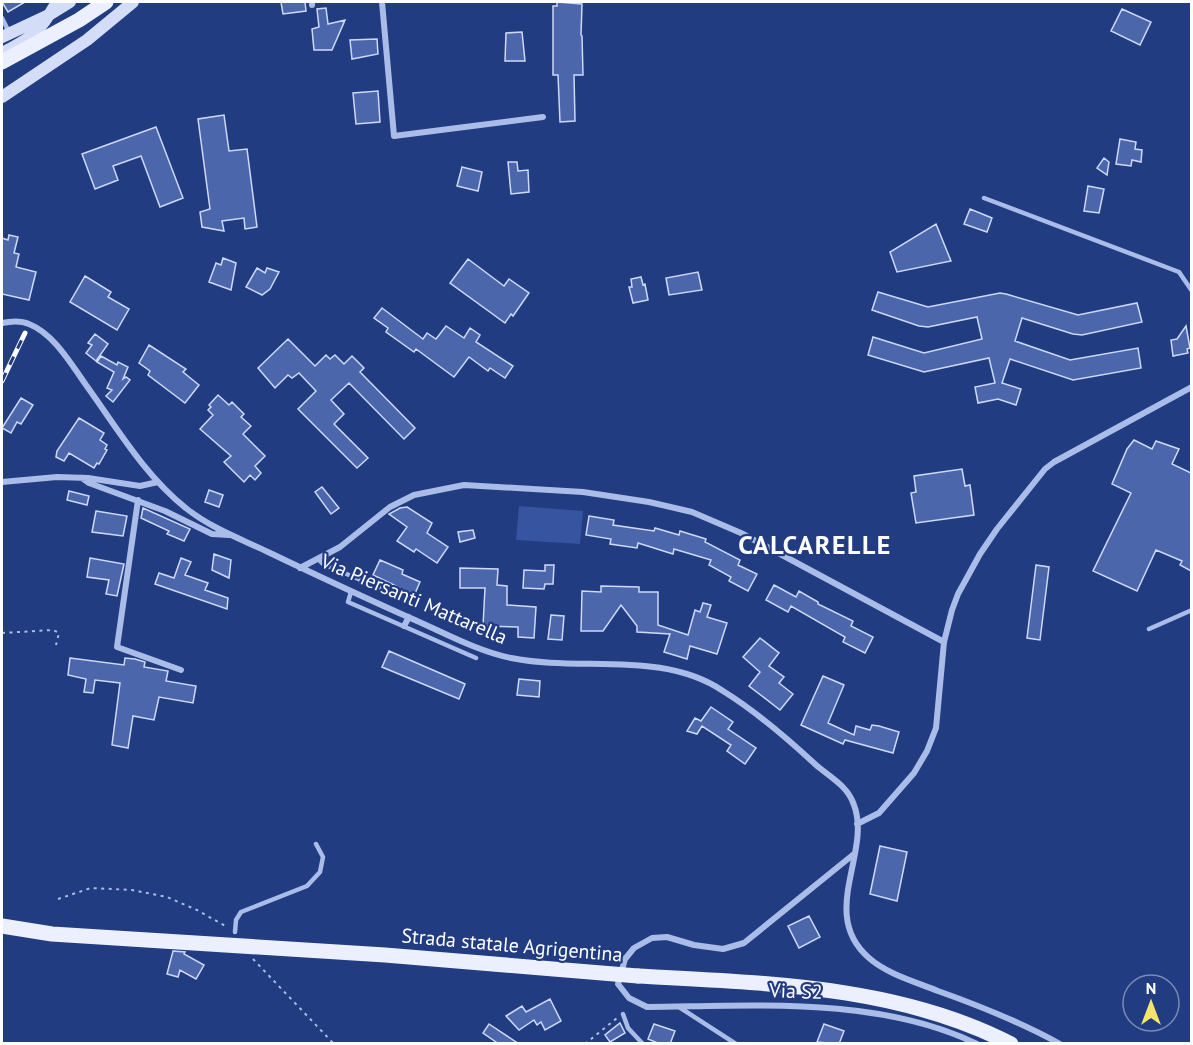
<svg xmlns="http://www.w3.org/2000/svg" width="1193" height="1045" font-family="'PT Sans',sans-serif">
  <rect width="100%" height="100%" fill="#223c82"/>
  <path fill="#3654a0" d="M519 506 583 511 580 544 516 540Z"/>
  <path fill="#4b66ab" stroke="#cdd9f6" stroke-width="1.5" d="M2 2H25L8 12Z
    M281 2H305L306 11 283 14Z
    M557 2 582 4 581 35 582 36 583 75H574L575 121 560 122 558 75H553V6H557Z
    M326 8 328 24 345 20 332 50H314L312 29 319 27 317 9Z
    M1122 9 1151 22 1140 45 1111 31Z
    M522 32 525 61H505L506 33Z
    M377 39 378 54 352 59 350 40Z
    M378 91 380 122 356 124 353 93Z
    M224 115 229 151 247 149 257 227 245 229 244 218 222 221 224 231 202 227 200 212 210 209 198 119Z
    M156 127 183 198 160 207 141 156 113 166 118 180 95 189 82 154Z
    M1120 139 1136 142 1135 149 1142 150 1141 162 1132 160 1131 166 1116 164Z
    M1104 158 1109 162 1107 175 1097 168Z
    M508 162H517L518 171 528 170 529 192 511 194Z
    M462 167 482 172 478 191 457 186Z
    M1088 186 1104 189 1099 213 1084 211Z
    M970 209 992 218 987 232 964 224Z
    M936 224 951 261 897 272 890 252Z
    M9 235 18 237 14 253 19 254 16 267 36 272 29 300 2 294V238L8 240Z
    M223 258 236 263 231 290 209 282 216 263 221 265Z
    M468 259 504 286 509 279 529 293 513 316 511 314 505 323 450 283Z
    M257 268 265 273 267 268 279 272 270 289 262 295 246 287Z
    M698 272 702 290 669 295 666 278Z
    M85 276 111 292 108 297 129 309 117 330 70 302Z
    M641 277 643 285 645 284 648 300 633 303 629 287H632L631 279Z
    M878 292 928 307 1000 293 1006 294 1078 315 1137 303 1142 322 1082 335 1073 334 1022 318 1015 341 1070 360 1138 348 1141 368 1073 380 1010 359 1002 383 1021 389 1016 405 998 399 978 403 975 387 995 383 989 358 924 372 868 355 873 337 924 353 982 339 977 317 928 327 919 326 872 310Z
    M382 308 423 339 427 333 436 339 446 326 464 338 470 328 480 335 476 342 513 366 505 378 490 368 488 371 469 357 454 377 416 349 414 352 386 332 388 328 374 318Z
    M1186 326 1190 348 1187 349 1188 353 1173 356 1171 340 1177 339Z
    M95 334 108 344 96 361 86 353 92 345 88 343Z
    M288 339 315 366 326 355 330 359 335 355 344 364 352 356 364 368 360 372 415 428 404 439 349 383 331 400 344 414 334 424 368 458 357 468 298 409 316 391 299 373 292 378 288 375 275 388 258 368Z
    M149 345 186 369 183 372 199 385 185 403 148 375 150 371 139 363Z
    M101 356 117 365 118 362 128 367 123 379 126 377 130 380 113 402 106 396 112 390 107 388 114 372 97 362Z
    M218 395 229 405 232 402 244 414 241 417 251 426 243 434 265 456 255 466 261 473 255 480 250 475 244 482 224 462 231 456 200 429 213 415 208 410 211 407 209 405Z
    M21 398 33 405 21 424 17 422 11 433 2 428Z
    M79 418 104 433 100 440 107 445 105 449 107 450 99 464 97 463 94 468 69 453 64 461 56 457 57 451Z
    M1134 440 1152 449 1156 441 1179 449 1172 464 1191 473V571L1180 565 1182 561 1156 550 1137 591 1093 571 1131 493 1112 484 1127 449Z
    M962 469 965 486 970 485 974 515 916 523 911 493 916 492 914 476Z
    M322 487 339 508 331 514 315 492Z
    M209 490 223 495 219 507 205 502Z
    M69 491 89 496 87 505 67 500Z
    M407 507 432 523 427 533 448 547 437 563 416 549 414 552 397 541 407 527 389 514 400 508Z
    M143 508 190 529 184 541 167 534 169 531 141 518Z
    M96 511 127 516 123 536 92 532Z
    M589 516 614 520 613 525 654 531 655 528 679 535 680 531 706 539 705 542 740 560 738 565 757 574 748 591 729 581 731 577 709 565 711 560 674 549 673 554 638 543 637 548 610 544 611 539 586 535Z
    M473 530 475 538 460 542 458 532Z
    M214 554 231 560 229 578 212 570Z
    M90 558 124 564 117 596 106 594 109 580 87 577Z
    M181 558 191 562 185 575 208 583 205 590 228 598 227 609 155 584 159 573 174 578Z
    M380 560 403 570 402 574 420 582 413 598 395 590 396 586 373 575Z
    M545 565H554L553 584H545L544 589 523 588 524 570 545 571Z
    M1036 565 1049 567 1040 640 1027 638Z
    M460 568 498 569 497 585 507 586V605L536 607 534 638 518 637V627L483 626 485 588H460Z
    M774 585 796 597 799 591 818 602V604L853 621 851 626 873 637 865 653 843 642 845 637 791 606 788 612 766 600Z
    M601 586 639 587V592H658V625L688 635 695 610 700 612 703 603 711 605 707 617 727 623 717 654 690 646 687 659 664 652 670 634 637 632V626L621 605 603 631H581L582 591 601 592Z
    M551 615 564 616 562 640 548 639Z
    M760 638 779 653 769 666 784 677 779 683 793 694 780 710 749 686 760 672 743 657Z
    M389 651 465 684 459 699 382 667Z
    M70 658 124 665 125 658 135 659 145 662 144 667 168 671 166 681 196 686 193 703 159 697 154 720 133 716 128 748 112 745 120 683 95 680 93 693 84 692 86 679 68 675Z
    M823 676 844 685 828 723 854 735 856 726 870 730 872 725 879 726 899 732 893 753 845 740 843 744 801 725Z
    M519 679 540 681 539 697 517 695Z
    M711 707 733 722 728 729 756 748 745 764 727 751 731 745 702 726 697 734 687 731 695 718 701 721Z
    M880 846 907 852 897 901 870 894Z
    M809 916 820 937 799 948 788 926Z
    M173 951 185 952 184 954 204 965 196 979 180 970 178 977 167 974Z
    M550 999 561 1021 545 1030 541 1022 537 1025 534 1020 519 1030 506 1016 522 1006 526 1012Z
    M620 1023 625 1033 610 1042 605 1035Z
    M489 1024 519 1044H499L483 1033Z
    M654 1024 675 1031 670 1044H660L648 1039Z
    M824 1024 844 1031 839 1044 817 1042Z"/>
  <g fill="none" stroke-linecap="round" stroke-linejoin="round">
    <path stroke="#aabce8" stroke-width="2" stroke-dasharray="3 4.5" stroke-linecap="butt" d="M2 633 53 630 59 633 56 645
      M58 899 91 888 132 890 167 897 197 910 227 927
      M253 959 334 1044
      M585 1044 617 1018"/>
    <path stroke="#aabce8" stroke-width="4.5" d="M2 18 9 32
      M984 198 1179 272 1192 291
      M318 559 323 564 389 592
      M351 592 348 602 476 658
      M1149 629 1192 610
      M235 932 236 920 241 912 307 886 320 872 323 857 316 844
      M679 1007 736 1044
      M623 1014 628 1028 643 1044"/>
    <path stroke="#aabce8" stroke-width="6" d="M312 2V5
      M382 2 394 136 543 117
      M2 323C11 321 20 320 29 324 54 334 71 364 86 385 117 428 145 476 187 509 211 528 241 539 268 552 314 574 361 596 408 617 441 631 476 651 511 658 581 672 662 650 723 691 757 712 787 738 816 765 830 777 848 786 854 805 872 853 818 914 869 958 887 974 916 982 938 991 980 1006 1021 1022 1060 1044
      M82 478 89 483 165 511 212 534 229 535
      M2 482 57 477 88 478 140 486 158 482
      M138 500 117 647 181 670
      M300 568 340 547 390 507 414 495 464 485 583 492 649 502 692 512 741 533 944 642
      M404 626 409 617
      M857 824 879 813 914 773 927 751 936 728 944 642 952 610 958 594 980 554 997 529 1045 469 1054 462 1192 387
      M854 854 744 943 723 949 694 945 667 937 652 938 634 948 625 959 618 984 629 998 647 1007C753 1006 879 996 977 1044"/>
    <path stroke="#d4ddf7" stroke-width="12" d="M2 37 49 15 70 2
      M2 53C33 37 39 33 57 2
      M2 97 87 40 133 2"/>
    <path stroke="#ecf0fe" stroke-width="15" d="M2 62 79 20 106 2
      M638 976C763 983 897 985 1011 1044"/>
    <defs>
      <path id="rail" d="M2 381 25 333"/>
    </defs>
    <use href="#rail" stroke="#fff" stroke-width="5"/>
    <use href="#rail" stroke="#223c82" stroke-width="3" stroke-dasharray="9" stroke-linecap="butt"/>
    <path stroke="#ecf0fe" stroke-width="15" d="M2 926 52 934 385 955 638 976"/>
  </g>
  <g text-anchor="middle" dominant-baseline="central" stroke-width="4.5" stroke-linejoin="round" paint-order="stroke">
    <g font-size="20" fill="#fff" stroke="#223c82">
      <text transform="translate(414 599) rotate(23)">Via Piersanti Mattarella</text>
      <text transform="translate(512 945) rotate(5)">Strada statale Agrigentina</text>
      <text transform="translate(796 991) rotate(2)">Via S2</text>
    </g>
    <g font-size="26" font-weight="bold" letter-spacing="1.5" fill="#fff" stroke="#223c82">
      <text x="815" y="544">CALCARELLE</text>
    </g>
  </g>
  <rect width="1193" height="1045" fill="none" stroke="#ffffff" stroke-width="6"/>
  <g transform="translate(1151 1003)"><circle r="28" fill="#223c82" stroke="#7a8ab4" stroke-width="1.5"/>
  <path d="M0-4.5L10 22L0 15L-10 22Z" fill="#f4e36c"/>
  <text y="-9" font-size="16" font-weight="bold" text-anchor="middle" fill="#ffffff">N</text>
  </g>
</svg>
